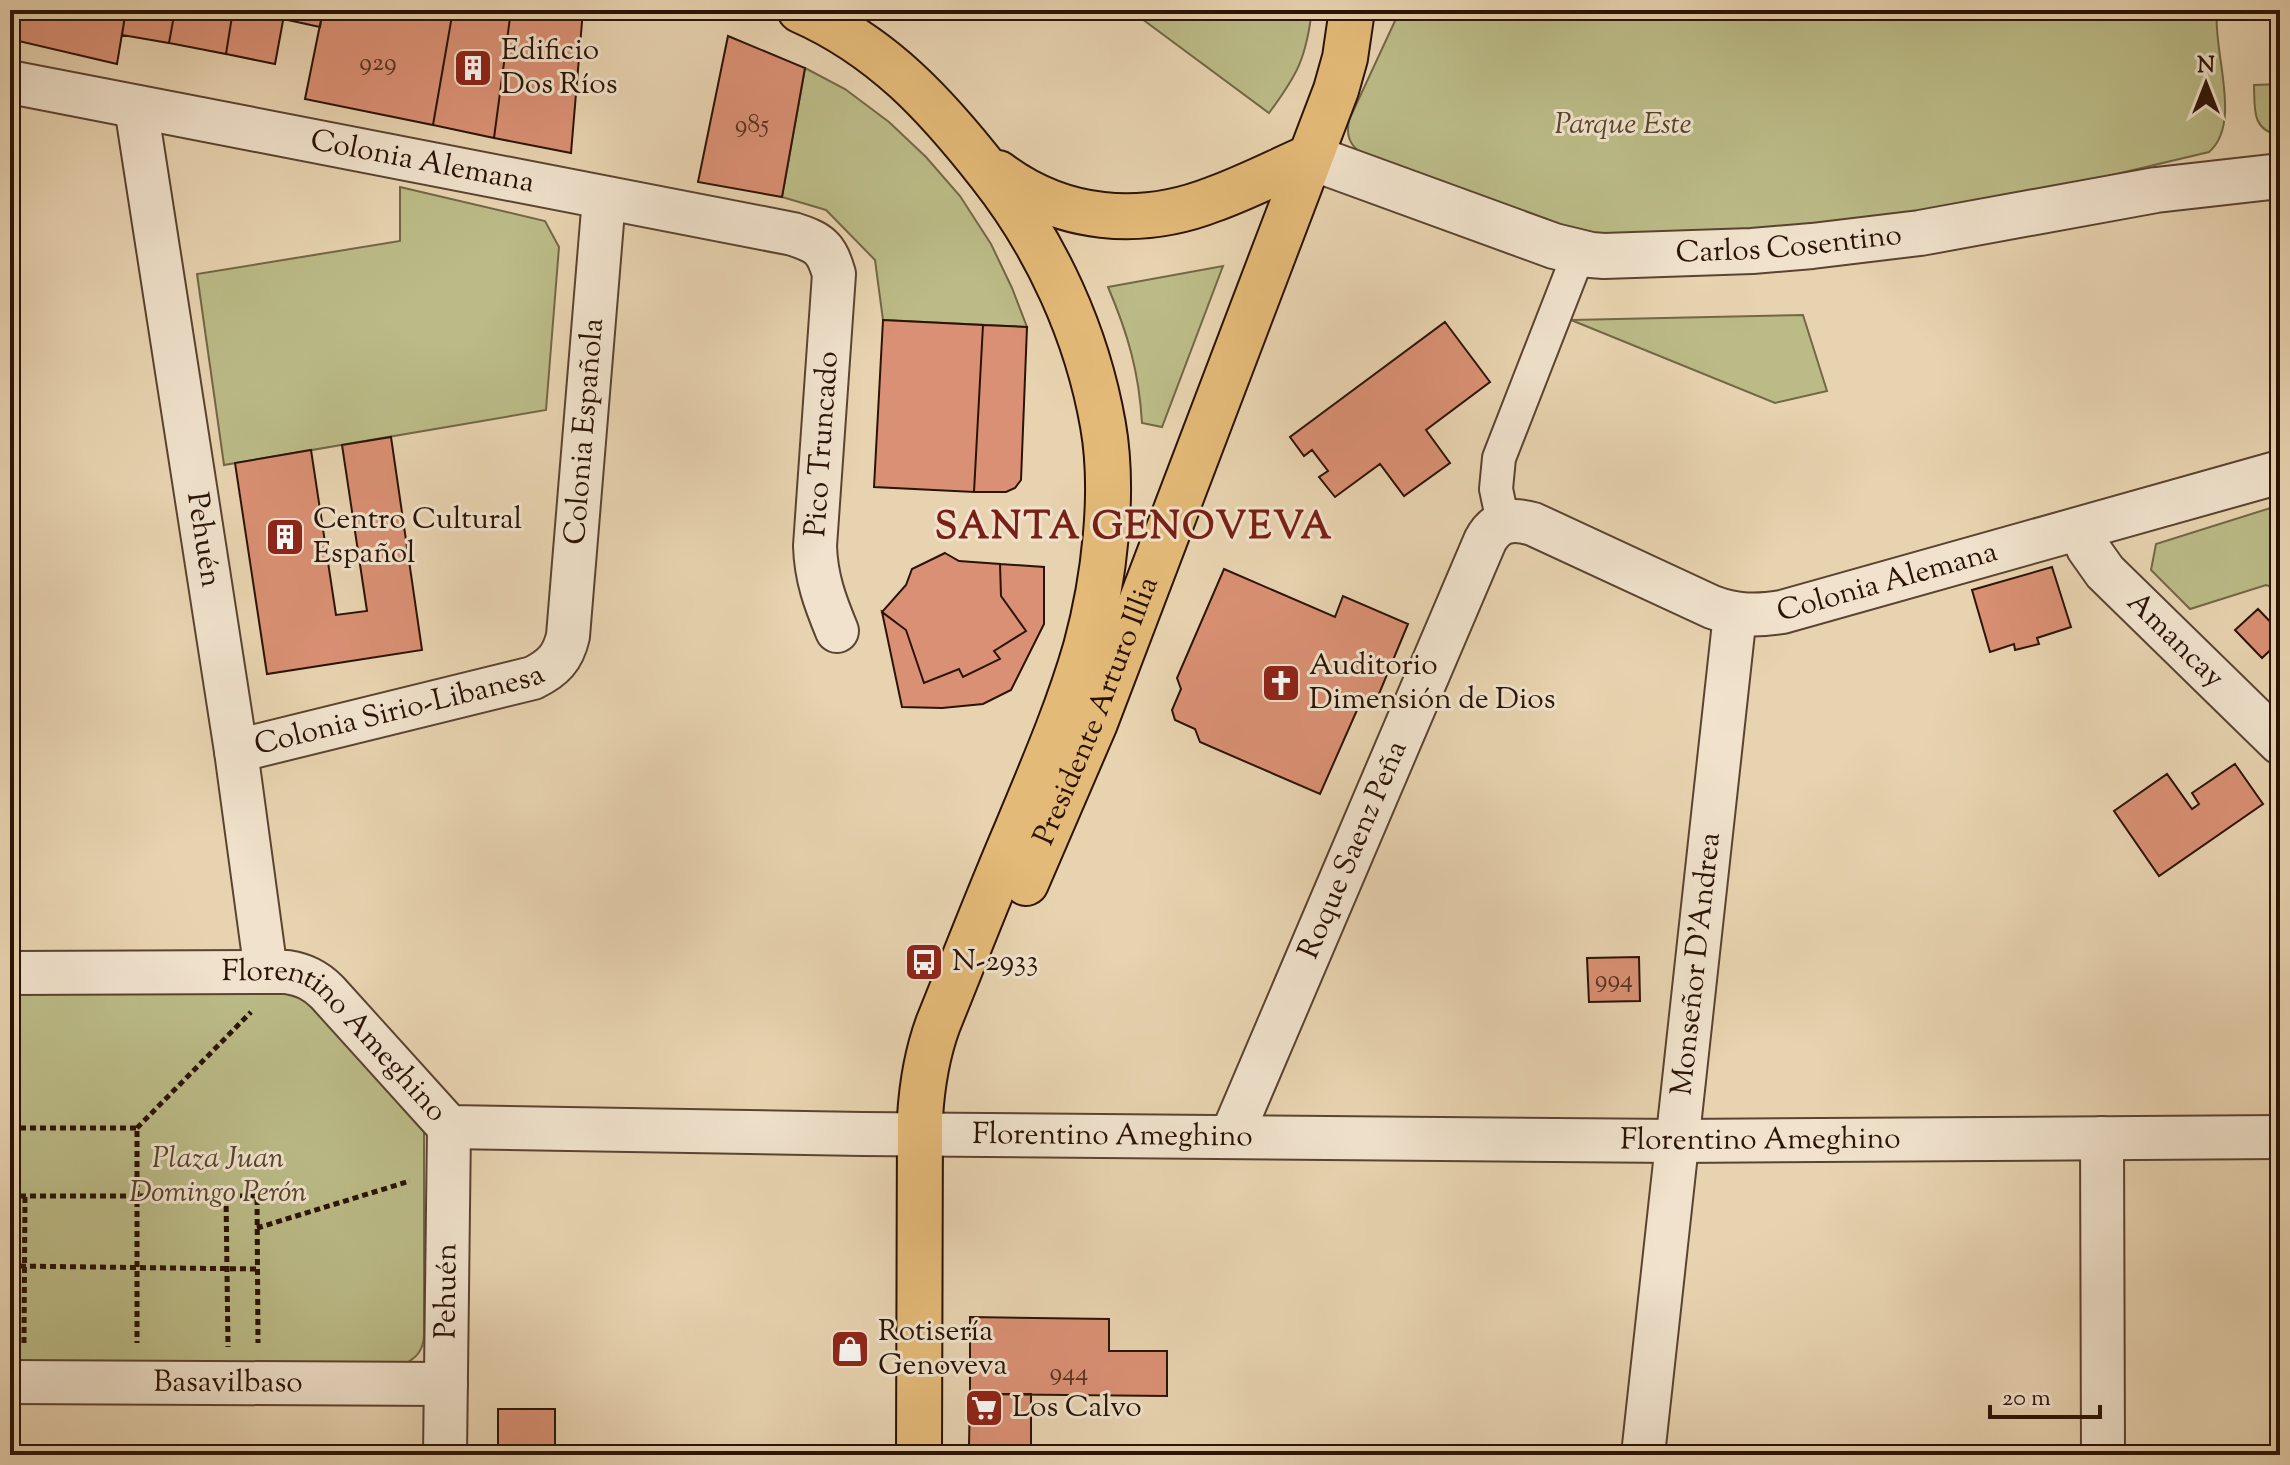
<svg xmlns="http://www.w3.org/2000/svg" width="2290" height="1465" font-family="'Sorts Mill Goudy',serif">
  <rect width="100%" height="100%" fill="#e8d3b0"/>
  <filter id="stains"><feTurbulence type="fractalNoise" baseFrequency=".0025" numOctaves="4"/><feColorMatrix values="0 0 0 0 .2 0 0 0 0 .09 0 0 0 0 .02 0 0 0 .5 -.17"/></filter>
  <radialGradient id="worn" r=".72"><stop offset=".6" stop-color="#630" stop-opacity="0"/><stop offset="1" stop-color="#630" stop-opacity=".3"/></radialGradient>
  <path fill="#bbbb87" stroke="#736746" stroke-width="2" d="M1130 10H1312C1306 58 1298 74 1269 113Z
    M1400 10H2217C2212 50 2243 123 2209 152L1986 205 1849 225 1585 236 1361 153C1349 144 1346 135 1349 120Z
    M805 68 845 89 889 122 926 157 960 196 991 244 1012 288 1027 327 883 320 875 260 826 210 782 197Z
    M2280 84V135H2279C2251 130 2255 108 2254 85Z
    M400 187 545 221 559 247 546 410 224 465 197 274 400 241Z
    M1223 266 1162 427 1142 423C1139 372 1128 334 1108 287Z
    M1803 315 1827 391 1775 403 1571 320Z
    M2280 505V590L2266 585 2190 609 2151 570 2156 544Z
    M10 990 302 992 424 1127V1336C423 1350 417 1358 404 1364H10Z"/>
  <path fill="#da9074" stroke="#2b1305" stroke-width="2" d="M10 10H126L117 64 10 39Z
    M126 10H175L169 43 122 35Z
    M175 10H233L226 54 169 43Z
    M233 10H285L275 64 226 54Z
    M285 10H323L320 27 283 19Z
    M323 10H453L433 125 305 99Z
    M453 10H511L494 138 433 125Z
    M511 10H583L571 153 494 138Z
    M728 36 805 68 782 197 698 182Z
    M883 320 983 325 974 492 874 487Z
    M1445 322 1490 382 1426 430 1450 463 1404 496 1380 464 1335 497 1319 477 1328 471 1312 450 1304 456 1290 437Z
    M983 325 1027 327 1021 480 1015 488 1006 492H974Z
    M391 437 422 650 267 674 235 463 311 450 336 615 367 611 342 445Z
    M945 553 959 561 1000 564 1001 596 1026 631 994 651 1000 659 963 677 959 669 924 683 906 630 882 612 906 585 912 569Z
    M1000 564 1044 567V624L1011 690 983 704 942 708 902 707 882 612 906 630 924 683 959 669 963 677 1000 659 994 651 1026 631 1001 596Z
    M2052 567 2071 627 2037 638 2039 644 2015 650 2014 644 1990 652 1972 590Z
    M1224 569 1335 617 1343 596 1408 624 1374 706 1361 701 1320 794 1200 742 1195 729 1175 720 1172 710 1181 689 1177 678Z
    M2258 609 2280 632V641L2262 658 2235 630Z
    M2235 764 2263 804 2159 876 2114 811 2167 774 2192 809 2199 804 2192 793Z
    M1639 957 1640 1001 1589 1002 1587 958Z
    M970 1317 1109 1319V1351H1167V1396L970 1394Z
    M970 1394H1031V1446H969Z
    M498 1409H555V1447H498Z"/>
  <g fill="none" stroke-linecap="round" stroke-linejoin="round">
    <defs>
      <path id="pedestrian" d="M1503 522 1496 489 1499 458 1579 253"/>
      <g id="minor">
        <path id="s1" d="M10 82 793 234C820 243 826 247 834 274L815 546C816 578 825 602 837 631"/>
        <path id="s2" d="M136 107 236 751 266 972"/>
        <path id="s3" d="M2080 529 2088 548 2105 572 2280 743"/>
        <path id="s4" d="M236 751 533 678C553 668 563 658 568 636L604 198"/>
        <path id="s5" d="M10 973 287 972C304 975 315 980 327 992L449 1127 863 1134 1677 1141 2280 1137"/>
        <path id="s6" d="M1231 1137 1485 541C1496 520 1512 518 1533 524L1712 607C1736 616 1757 616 1782 612L2280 472"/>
        <path d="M2102 1138 2103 1455"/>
        <path id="s7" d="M10 1382 446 1384"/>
        <path id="s8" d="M445 1455 449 1127"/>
        <path id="s9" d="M1643 1455 1735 614"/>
      </g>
      <g id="tertiary">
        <path id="s10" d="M1310 157 1554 246 1591 255 1604 256 1752 251 1812 246 1920 233 2156 190 2280 176"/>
      </g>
      <g id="primary">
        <path d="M800 10C882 46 936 105 990 174 1047 246 1087 334 1103 425 1115 493 1104 581 1086 647 1067 713 1039 776 1013 839 987 900 963 962 938 1024 927 1054 922 1085 920 1117L919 1455"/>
        <path d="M998 173C1062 221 1140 228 1214 199 1247 187 1278 171 1310 157"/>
        <path id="s11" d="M1026 883 1095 723 1336 90 1345 58 1352 10"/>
      </g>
    </defs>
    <use href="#pedestrian" stroke="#5a4330" stroke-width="36"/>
    <use href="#minor" stroke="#5a4330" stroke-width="46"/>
    <use href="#tertiary" stroke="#5a4330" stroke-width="48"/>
    <use href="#primary" stroke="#2b1305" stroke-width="48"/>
    <path stroke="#2b1305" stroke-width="5" stroke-dasharray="6 4" stroke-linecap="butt" d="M10 1128H137V1343
      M137 1128 251 1012
      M10 1196H257L258 1343
      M226 1196 228 1347
      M257 1228 410 1181
      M10 1266 257 1269
      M24 1343 25 1196"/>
    <use href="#pedestrian" stroke="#f0e2cc" stroke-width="32"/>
    <use href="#minor" stroke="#f0e2cc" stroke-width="42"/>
    <use href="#tertiary" stroke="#f0e2cc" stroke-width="44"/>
    <use href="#primary" stroke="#e4ba78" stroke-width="44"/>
  </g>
  <defs>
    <symbol id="building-square" viewBox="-11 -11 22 22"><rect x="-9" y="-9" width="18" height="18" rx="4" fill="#8f2418" stroke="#f0e2cc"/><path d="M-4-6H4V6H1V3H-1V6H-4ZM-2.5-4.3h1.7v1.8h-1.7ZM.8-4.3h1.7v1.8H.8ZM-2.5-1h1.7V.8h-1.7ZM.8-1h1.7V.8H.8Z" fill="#fff"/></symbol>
    <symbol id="church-square" viewBox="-11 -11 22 22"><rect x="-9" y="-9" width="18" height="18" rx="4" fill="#8f2418" stroke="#f0e2cc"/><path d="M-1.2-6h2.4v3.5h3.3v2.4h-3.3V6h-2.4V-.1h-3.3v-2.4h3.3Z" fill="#fff"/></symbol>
    <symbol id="bus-square" viewBox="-11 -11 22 22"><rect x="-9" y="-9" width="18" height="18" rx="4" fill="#8f2418" stroke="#f0e2cc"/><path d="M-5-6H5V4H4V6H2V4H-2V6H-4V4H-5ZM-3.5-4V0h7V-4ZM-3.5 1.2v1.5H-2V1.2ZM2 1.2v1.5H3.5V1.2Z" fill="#fff"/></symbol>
    <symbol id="shop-square" viewBox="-11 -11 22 22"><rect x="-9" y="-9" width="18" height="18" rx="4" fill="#8f2418" stroke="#f0e2cc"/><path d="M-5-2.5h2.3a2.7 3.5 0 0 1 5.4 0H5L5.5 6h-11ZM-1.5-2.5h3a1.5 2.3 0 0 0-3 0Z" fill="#fff"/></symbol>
    <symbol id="supermarket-square" viewBox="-11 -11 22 22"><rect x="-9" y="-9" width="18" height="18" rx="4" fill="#8f2418" stroke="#f0e2cc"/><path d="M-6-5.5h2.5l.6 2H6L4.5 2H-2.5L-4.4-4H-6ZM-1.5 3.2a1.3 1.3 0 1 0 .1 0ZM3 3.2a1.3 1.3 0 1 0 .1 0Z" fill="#fff"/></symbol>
  </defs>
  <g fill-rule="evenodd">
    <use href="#building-square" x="451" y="46" width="44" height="44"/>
    <use href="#building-square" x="263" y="515" width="44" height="44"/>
    <use href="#church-square" x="1259" y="661" width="44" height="44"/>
    <use href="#bus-square" x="902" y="940" width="44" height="44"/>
    <use href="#shop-square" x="828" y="1327" width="44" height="44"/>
    <use href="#supermarket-square" x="962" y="1386" width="44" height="44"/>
  </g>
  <g text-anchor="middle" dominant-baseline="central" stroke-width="6" stroke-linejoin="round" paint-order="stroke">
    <g font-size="26" fill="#573221">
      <text x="378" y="63">929</text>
      <text x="752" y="125">985</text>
      <text x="1614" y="980">994</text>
      <text x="1069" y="1373">944</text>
    </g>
    <g font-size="30" fill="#2b1305" stroke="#f0e2cc" text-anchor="start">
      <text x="501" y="51">Edificio<tspan x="501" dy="34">Dos Ríos</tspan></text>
      <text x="313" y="520">Centro Cultural<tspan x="313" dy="34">Español</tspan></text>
      <text x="1309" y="666">Auditorio<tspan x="1309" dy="34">Dimensión de Dios</tspan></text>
      <text x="952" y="962">N-2933</text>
      <text x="878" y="1332">Rotisería<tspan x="878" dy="34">Genoveva</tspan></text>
      <text x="1012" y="1408">Los Calvo</text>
    </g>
    <g font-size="30" font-style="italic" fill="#56452c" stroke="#f0e2cc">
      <text x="1623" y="125">Parque Este</text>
      <text x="218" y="1159">Plaza Juan<tspan x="218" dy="34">Domingo Perón</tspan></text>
    </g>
    <g font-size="30" fill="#2b1305" stroke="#f0e2cc">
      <text stroke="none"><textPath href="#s1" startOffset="420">Colonia Alemana</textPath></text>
      <text stroke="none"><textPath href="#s10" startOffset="496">Carlos Cosentino</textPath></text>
      <text stroke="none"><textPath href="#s4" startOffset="568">Colonia Española</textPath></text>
      <text transform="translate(823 444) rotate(-86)">Pico Truncado</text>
      <text stroke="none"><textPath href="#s2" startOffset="438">Pehuén</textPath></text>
      <text stroke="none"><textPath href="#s6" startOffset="1082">Colonia Alemana</textPath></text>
      <text stroke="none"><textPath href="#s3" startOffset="148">Amancay</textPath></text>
      <text stroke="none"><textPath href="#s4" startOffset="168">Colonia Sirio-Libanesa</textPath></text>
      <text stroke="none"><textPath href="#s11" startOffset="186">Presidente Arturo Illia</textPath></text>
      <text stroke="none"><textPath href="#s6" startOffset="312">Roque Saenz Peña</textPath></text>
      <text stroke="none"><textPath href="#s9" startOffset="494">Monseñor D'Andrea</textPath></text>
      <text stroke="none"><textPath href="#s5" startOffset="352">Florentino Ameghino</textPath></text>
      <text stroke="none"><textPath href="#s5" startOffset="1168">Florentino Ameghino</textPath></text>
      <text stroke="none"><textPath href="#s5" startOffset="1816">Florentino Ameghino</textPath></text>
      <text stroke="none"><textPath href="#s8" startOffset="164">Pehuén</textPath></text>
      <text stroke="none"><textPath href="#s7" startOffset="218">Basavilbaso</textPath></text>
    </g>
    <g font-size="38" font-weight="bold" letter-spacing="2" fill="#7a1f14" stroke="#f0e2cc">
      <text x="1134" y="529">SANTA GENOVEVA</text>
    </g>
  </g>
  <rect width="2290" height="1465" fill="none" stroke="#e8d3b0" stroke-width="40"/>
  <rect x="12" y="12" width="2266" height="1441" fill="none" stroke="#2b1305" stroke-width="4"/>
  <rect x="20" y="20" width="2250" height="1425" fill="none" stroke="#2b1305" stroke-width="2"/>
  <g transform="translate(2206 84)" stroke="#f0e2cc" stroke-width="6" paint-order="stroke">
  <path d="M0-6L14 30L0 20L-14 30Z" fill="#2b1305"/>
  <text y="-12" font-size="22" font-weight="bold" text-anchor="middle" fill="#2b1305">N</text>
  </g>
  <path d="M1990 1405v12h110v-12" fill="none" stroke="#2b1305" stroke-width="4"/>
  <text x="2002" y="1405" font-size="24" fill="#2b1305" stroke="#f0e2cc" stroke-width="6" paint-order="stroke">20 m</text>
  <rect width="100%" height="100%" filter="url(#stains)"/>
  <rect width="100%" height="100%" fill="url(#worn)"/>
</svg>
